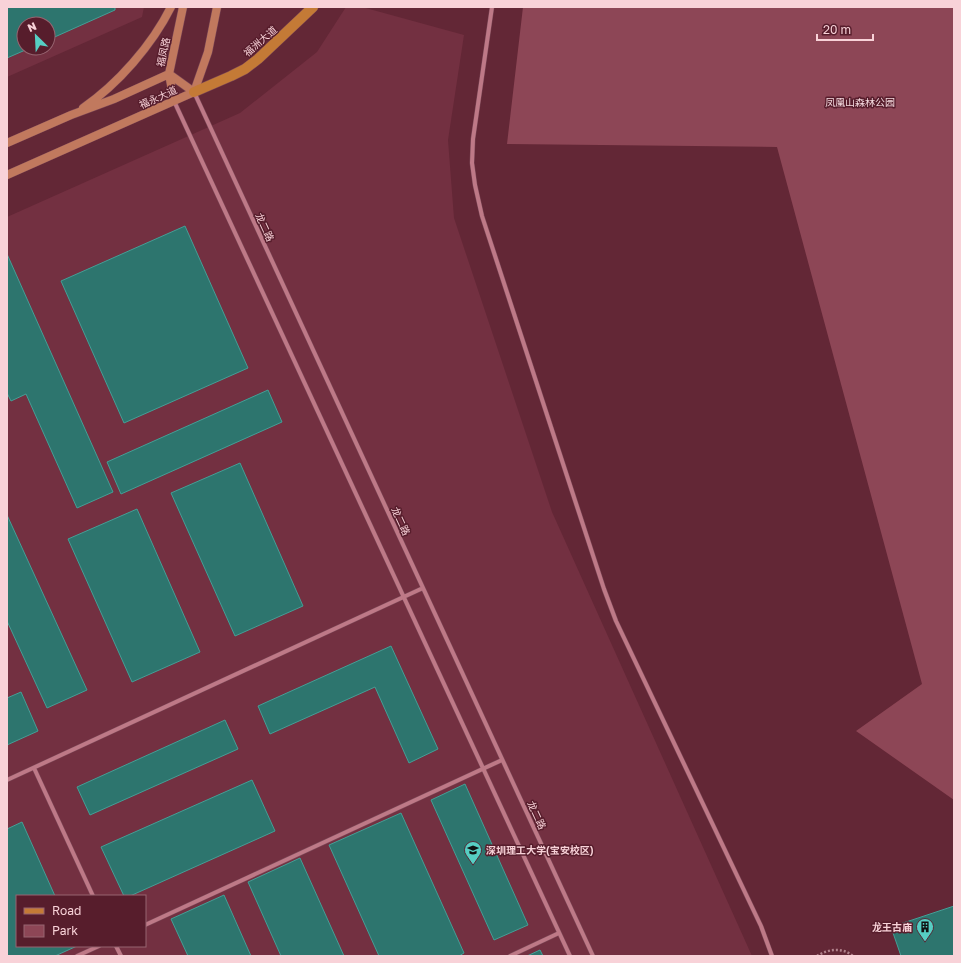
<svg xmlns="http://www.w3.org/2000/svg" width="961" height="963" font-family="'Golos Text','Noto Sans SC',sans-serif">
  <rect width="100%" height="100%" fill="#632736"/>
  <path fill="#733041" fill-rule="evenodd" d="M7 7H144L142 17 7 77ZM24 24H48V48H24Z
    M346 7H362L464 35 448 140 454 218 552 512 752 956H7V217L240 113 317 52ZM17 896H145V946H17Z"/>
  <path fill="#8d4656" d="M523 7H954V800L856 731 922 684 777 147 507 144Z"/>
  <path fill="#2d756e" stroke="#449f96" d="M7 7H115V10L48 40V24H24V48H30L7 58Z
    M185 226 248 368 124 423 61 281Z
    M7 254 113 492 77 508 26 394 11 401 7 393Z
    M268 390 282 422 121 494 107 462Z
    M240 463 303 606 235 636 171 493Z
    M137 509 200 652 132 682 68 539Z
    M7 515 87 690 47 708 7 621Z
    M391 646 438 749 409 763 375 687 270 734 258 706Z
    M21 692 38 731 7 745V698Z
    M225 720 238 749 90 815 77 787Z
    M252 780 275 831 130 896H124L101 847Z
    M465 784 528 925 494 940 431 800Z
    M401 813 464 953 459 956H379L329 845Z
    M22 822 55 896H17V946H77L55 956H7V829Z
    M300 858 344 956H281L248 882Z
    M224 895 251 956H188L171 919Z
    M954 906V956H901L891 927Z
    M540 950 543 956H527Z"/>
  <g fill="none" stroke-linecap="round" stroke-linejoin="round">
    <defs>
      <path id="street" d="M492 7 473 139 472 163 475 185 482 216 604 589 616 621 761 926 772 956
        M194 92 593 956
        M174 101 570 956
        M34 768 93 896
        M7 780 423 588
        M145 925 502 760
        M116 946 121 956
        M77 956 99 946
        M510 956 559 933"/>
      <path id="secondary" d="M194 92 208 52 217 7
        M174 101 169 74 183 7
        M83 108C118 84 152 45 171 7
        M7 143 71 115 114 99 169 74 194 92
        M7 175 194 92"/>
      <path id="primary" d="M194 92 231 76 245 69 258 59 313 7"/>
    </defs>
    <use href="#street" stroke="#7b4756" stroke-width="5"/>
    <use href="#secondary" stroke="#7b4756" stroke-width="9"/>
    <use href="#primary" stroke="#7b4756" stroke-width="11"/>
    <path stroke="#b1818b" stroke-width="2.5" stroke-dasharray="2 2" stroke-linecap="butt" d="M817 956C828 949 842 947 853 956"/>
    <use href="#street" stroke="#be7987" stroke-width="4"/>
    <use href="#secondary" stroke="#c1795e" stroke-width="8"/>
    <use href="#primary" stroke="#c47a36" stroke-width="10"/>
  </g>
  <defs>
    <symbol id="university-pin" viewBox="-11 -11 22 30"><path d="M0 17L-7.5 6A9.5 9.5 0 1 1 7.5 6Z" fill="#56cec3" stroke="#571d2c"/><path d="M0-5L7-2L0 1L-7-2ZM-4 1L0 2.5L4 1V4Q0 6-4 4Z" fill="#111"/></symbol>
    <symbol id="building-pin" viewBox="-11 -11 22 30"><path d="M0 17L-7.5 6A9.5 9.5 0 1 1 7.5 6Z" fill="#56cec3" stroke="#571d2c"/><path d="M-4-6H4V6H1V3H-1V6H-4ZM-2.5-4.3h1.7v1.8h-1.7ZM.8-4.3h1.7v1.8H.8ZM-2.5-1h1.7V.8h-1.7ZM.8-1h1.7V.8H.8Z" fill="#111"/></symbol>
  </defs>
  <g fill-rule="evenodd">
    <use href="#university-pin" x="463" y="840" width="20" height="27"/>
    <use href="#building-pin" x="915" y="917" width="20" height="27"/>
  </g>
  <g text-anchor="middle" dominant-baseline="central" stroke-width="3" stroke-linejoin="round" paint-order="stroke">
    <g font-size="10" fill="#f8d2d8" stroke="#571d2c">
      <text transform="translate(260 41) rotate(-41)">福洲大道</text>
      <text transform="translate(163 52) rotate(-78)">福凤路</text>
      <text transform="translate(158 97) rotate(-24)">福永大道</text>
      <text transform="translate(265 227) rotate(65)">龙二路</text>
      <text transform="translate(401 521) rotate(65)">龙二路</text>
      <text transform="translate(537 815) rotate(65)">龙二路</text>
    </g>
    <g font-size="10" fill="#f5dadf" stroke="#571d2c">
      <text x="860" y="102">凤凰山森林公园</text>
    </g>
    <g font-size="10" font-weight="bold" fill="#f8d2d8" stroke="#571d2c" text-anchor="start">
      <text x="486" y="850">深圳理工大学(宝安校区)</text>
      <text x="912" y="927" text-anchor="end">龙王古庙</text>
    </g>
  </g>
  <rect width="961" height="963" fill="none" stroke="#f8d2d8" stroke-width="16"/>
  <rect x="16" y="895" width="130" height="52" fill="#571d2c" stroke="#976571"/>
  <rect x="24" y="908" width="20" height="6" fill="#c47a36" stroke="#976571"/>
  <text x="52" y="915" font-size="12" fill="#f8d2d8">Road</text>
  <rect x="24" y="925" width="20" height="12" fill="#8d4656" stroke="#976571"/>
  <text x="52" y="935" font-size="12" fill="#f8d2d8">Park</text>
  <g transform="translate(36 36) rotate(336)"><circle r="19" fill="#571d2c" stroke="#976571"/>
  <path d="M0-3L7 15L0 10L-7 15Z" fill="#56cec3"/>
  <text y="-6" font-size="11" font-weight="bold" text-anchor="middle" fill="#f8d2d8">N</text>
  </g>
  <path d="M817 34v6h56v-6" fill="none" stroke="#f8d2d8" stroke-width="2"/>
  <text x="823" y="34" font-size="12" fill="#f8d2d8" stroke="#571d2c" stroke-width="3" paint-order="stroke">20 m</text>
</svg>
